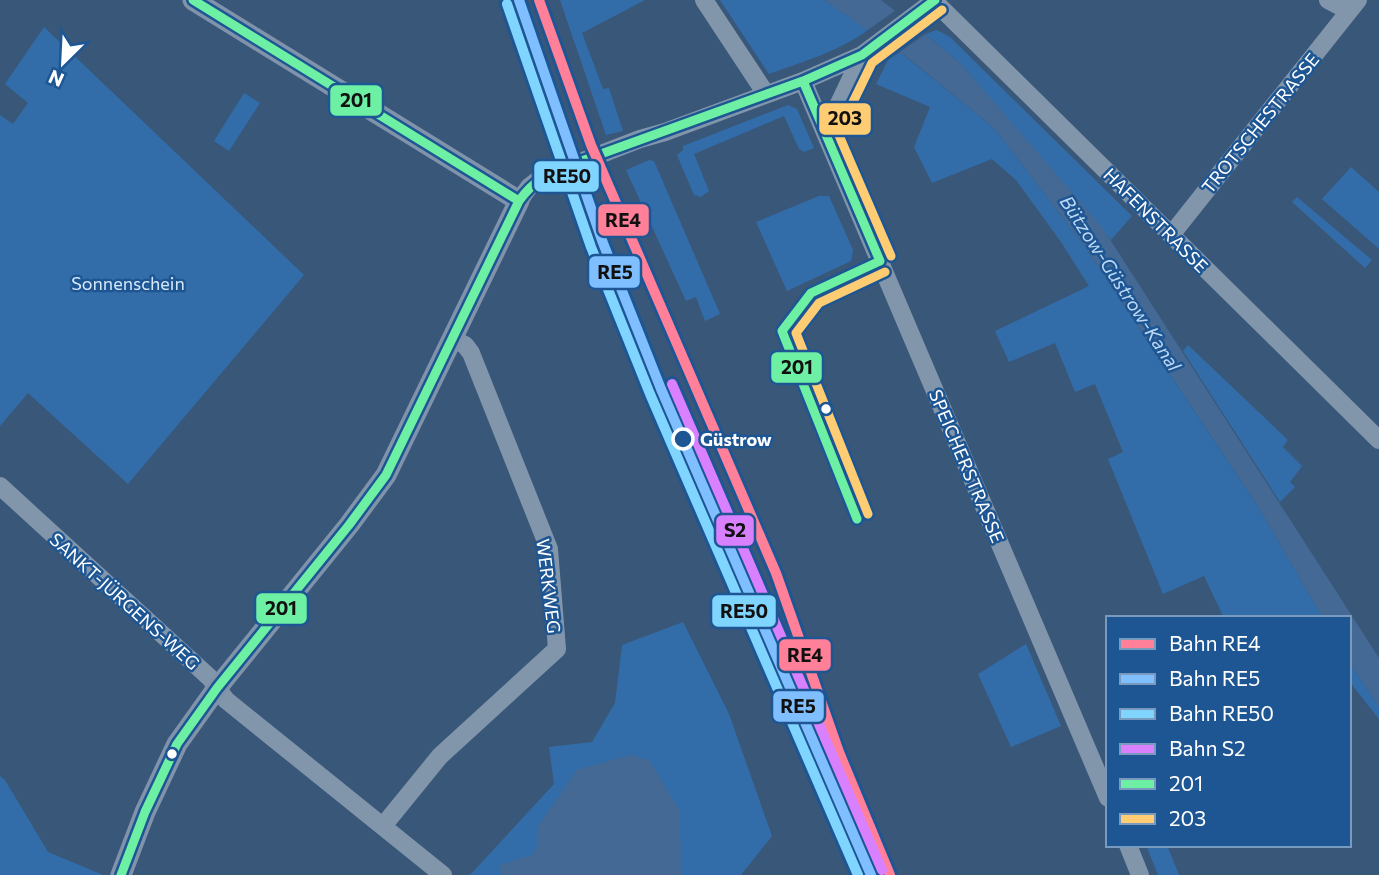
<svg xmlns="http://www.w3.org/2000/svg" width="1379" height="875" font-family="Commissioner,sans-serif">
  <rect width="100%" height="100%" fill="#395779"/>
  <path fill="#336da9" d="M560 0H645L582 33 603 89 609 88 623 131 606 135Z
    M720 0H824L868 30C840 51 802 62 769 74Z
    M44 27 304 275 128 484 28 393 0 426V115L13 124 28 103 5 84Z
    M937 30 950 37 1132 216 1111 240 961 64 925 34Z
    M900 52 994 128 1085 247 1259 508 1323 618H1224L1204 576 1163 594 1108 459 1123 452 1095 384 1075 392 1055 343 1009 362 995 331 1089 286 1061 242 1016 180 992 159 932 183 914 147 930 107 876 84 888 60Z
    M244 93 260 103 229 151 214 141Z
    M788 105 797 109 814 148 804 152 799 149 784 116 694 154 709 191 701 197 694 195 677 155 683 150V146Z
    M649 160 654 161 720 314 705 321 696 297 686 301 626 170Z
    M1351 167 1379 192V249L1322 199Z
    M819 196H829L853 250 851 261 787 291 756 222Z
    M1297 197 1372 260 1365 268 1292 202Z
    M1188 345 1288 440 1283 447 1302 466 1290 482 1295 487 1280 502 1183 351Z
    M683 622 729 714 772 836 741 875H470L554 784 549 747 592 742 615 703 622 645Z
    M1026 644 1061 726 1011 747 978 674Z
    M1349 662 1379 707V719L1349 681Z
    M0 776 5 780 48 852 103 875H0Z
    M1146 845H1167L1179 875H1158Z"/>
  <path fill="#436994" d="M824 0H881L925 34 961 64 1102 227 1379 658V707L1349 662V618H1323L1259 508 1116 293 1085 247 994 128 908 58Z
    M630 755 649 760 679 809 682 875H502L499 865 532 855 537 848V828L577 770Z"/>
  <path fill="#395779" d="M899 8 928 32 897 54 865 32Z"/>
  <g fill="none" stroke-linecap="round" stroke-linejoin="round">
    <path stroke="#8296ab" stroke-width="18" d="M704 0 766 94
      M1328 0 1349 11
      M934 1 1379 440
      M803 81 1108 798
      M825 133 862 55
      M519 201 529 187 542 177 640 139 665 132 803 81 862 55 935 0
      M1171 235 1358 0
      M0 486 210 678 226 700 443 875
      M383 826 440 756 557 649 549 549 471 353 465 345 453 339
      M1128 845 1140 875"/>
    <path stroke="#8093aa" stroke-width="21" d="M121 875 145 812 177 744 217 688 349 525 386 475 519 201 193 0"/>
    <defs>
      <path id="bus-1" d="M193 0 519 201
        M803 81 880 261
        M857 519 782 331 811 293 880 261
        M121 875 145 812 177 744 217 688 349 525 386 475 519 201C535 178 551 173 576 163L803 81 862 55 935 0"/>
      <path id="bus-2" d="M891 256 838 133 872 63 942 10
        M868 514 796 333 819 303 885 272"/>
    </defs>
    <use href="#bus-1" stroke="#1e5694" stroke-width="14"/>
    <use href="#bus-2" stroke="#1e5694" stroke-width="14"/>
    <use href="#bus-1" stroke="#6defa4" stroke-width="9"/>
    <use href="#bus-2" stroke="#fecc73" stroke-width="9"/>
    <defs>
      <path id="rail-1" d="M539 0 591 145 776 573 839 752 890 875"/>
      <path id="rail-2" d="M519 0 603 243 661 389 871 875"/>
      <path id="rail-3" d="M507 4 591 247 650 394 858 875"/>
      <path id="rail-4" d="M672 384 882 870"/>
    </defs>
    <use href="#rail-1" stroke="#1e5694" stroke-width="16"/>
    <use href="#rail-2" stroke="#1e5694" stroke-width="16"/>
    <use href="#rail-3" stroke="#1e5694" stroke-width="16"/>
    <use href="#rail-4" stroke="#1e5694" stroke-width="16"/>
    <use href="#rail-1" stroke="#ff8098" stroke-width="10"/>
    <use href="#rail-2" stroke="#80bfff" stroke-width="10"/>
    <use href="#rail-3" stroke="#80d5ff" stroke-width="10"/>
    <use href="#rail-4" stroke="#d980ff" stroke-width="10"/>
  </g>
  <g fill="#fff" stroke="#1e5694" stroke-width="2.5">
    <circle cx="826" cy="409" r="6"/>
    <circle cx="172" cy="754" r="6"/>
  </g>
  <circle fill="#1e5694" stroke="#fff" stroke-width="3.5" cx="683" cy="439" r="10"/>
  <g text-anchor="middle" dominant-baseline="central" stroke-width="5" stroke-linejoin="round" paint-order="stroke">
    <g font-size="18" fill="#fff" stroke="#1e5694">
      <text transform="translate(1260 123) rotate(-51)">TROTSCHESTRASSE</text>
      <text transform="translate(1156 220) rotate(45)">HAFENSTRASSE</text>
      <text transform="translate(967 466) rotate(67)">SPEICHERSTRASSE</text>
      <text transform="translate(549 586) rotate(83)">WERKWEG</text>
      <text transform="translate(125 601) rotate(42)">SANKT-JÜRGENS-WEG</text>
    </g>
    <g font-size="18" fill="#d7e8fa" stroke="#1e5694">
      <text x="128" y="283">Sonnenschein</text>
    </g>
    <g font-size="18" font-weight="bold" fill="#fff" stroke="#1e5694" text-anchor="start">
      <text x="700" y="439">Güstrow</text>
    </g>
    <g font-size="19" font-style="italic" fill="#bdd9f5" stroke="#1e5694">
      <text transform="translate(1121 283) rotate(57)">Bützow-Güstrow-Kanal</text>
    </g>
  </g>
  <g stroke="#1e5694" stroke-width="2.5">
    <rect x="329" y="84" width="54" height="33" rx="7" fill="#6defa4"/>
    <rect x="818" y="102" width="54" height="34" rx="7" fill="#fecc73"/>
    <rect x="533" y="160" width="67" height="33" rx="7" fill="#80d5ff"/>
    <rect x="597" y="203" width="53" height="34" rx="7" fill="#ff8098"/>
    <rect x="588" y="255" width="53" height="34" rx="7" fill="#80bfff"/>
    <rect x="770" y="351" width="53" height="33" rx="7" fill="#6defa4"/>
    <rect x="715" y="514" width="40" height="33" rx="7" fill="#d980ff"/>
    <rect x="255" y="592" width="53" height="33" rx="7" fill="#6defa4"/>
    <rect x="711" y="594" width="66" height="34" rx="7" fill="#80d5ff"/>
    <rect x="778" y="638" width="54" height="34" rx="7" fill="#ff8098"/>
    <rect x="772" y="690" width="53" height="33" rx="7" fill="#80bfff"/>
  </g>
  <g font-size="19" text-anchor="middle" font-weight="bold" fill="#111">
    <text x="356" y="107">201</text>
    <text x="845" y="125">203</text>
    <text x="567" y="183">RE50</text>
    <text x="623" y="227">RE4</text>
    <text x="615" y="279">RE5</text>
    <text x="797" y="374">201</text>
    <text x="735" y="537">S2</text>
    <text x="281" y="615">201</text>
    <text x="744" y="618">RE50</text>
    <text x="805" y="662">RE4</text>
    <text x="798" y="713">RE5</text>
  </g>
  <rect x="1106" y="616" width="245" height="231" fill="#1e5694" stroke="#789abf" stroke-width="2"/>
  <rect x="1120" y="639" width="35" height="10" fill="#ff8098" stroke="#789abf" stroke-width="2"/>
  <text x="1169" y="651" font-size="21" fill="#ffffff">Bahn RE4</text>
  <rect x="1120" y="674" width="35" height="10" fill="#80bfff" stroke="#789abf" stroke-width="2"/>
  <text x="1169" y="686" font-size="21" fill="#ffffff">Bahn RE5</text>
  <rect x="1120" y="709" width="35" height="10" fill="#80d5ff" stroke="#789abf" stroke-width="2"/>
  <text x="1169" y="721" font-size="21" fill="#ffffff">Bahn RE50</text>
  <rect x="1120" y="744" width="35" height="10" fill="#d980ff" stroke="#789abf" stroke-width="2"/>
  <text x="1169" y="756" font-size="21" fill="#ffffff">Bahn S2</text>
  <rect x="1120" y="779" width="35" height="10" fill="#6defa4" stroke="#789abf" stroke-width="2"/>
  <text x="1169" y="791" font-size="21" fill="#ffffff">201</text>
  <rect x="1120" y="814" width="35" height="10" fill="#fecc73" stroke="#789abf" stroke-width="2"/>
  <text x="1169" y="826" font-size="21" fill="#ffffff">203</text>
  <g transform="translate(63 63) rotate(204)" stroke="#1e5694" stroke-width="5" paint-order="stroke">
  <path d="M0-5L12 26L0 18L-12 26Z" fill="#ffffff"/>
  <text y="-10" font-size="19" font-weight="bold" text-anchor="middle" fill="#ffffff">N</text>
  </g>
</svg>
